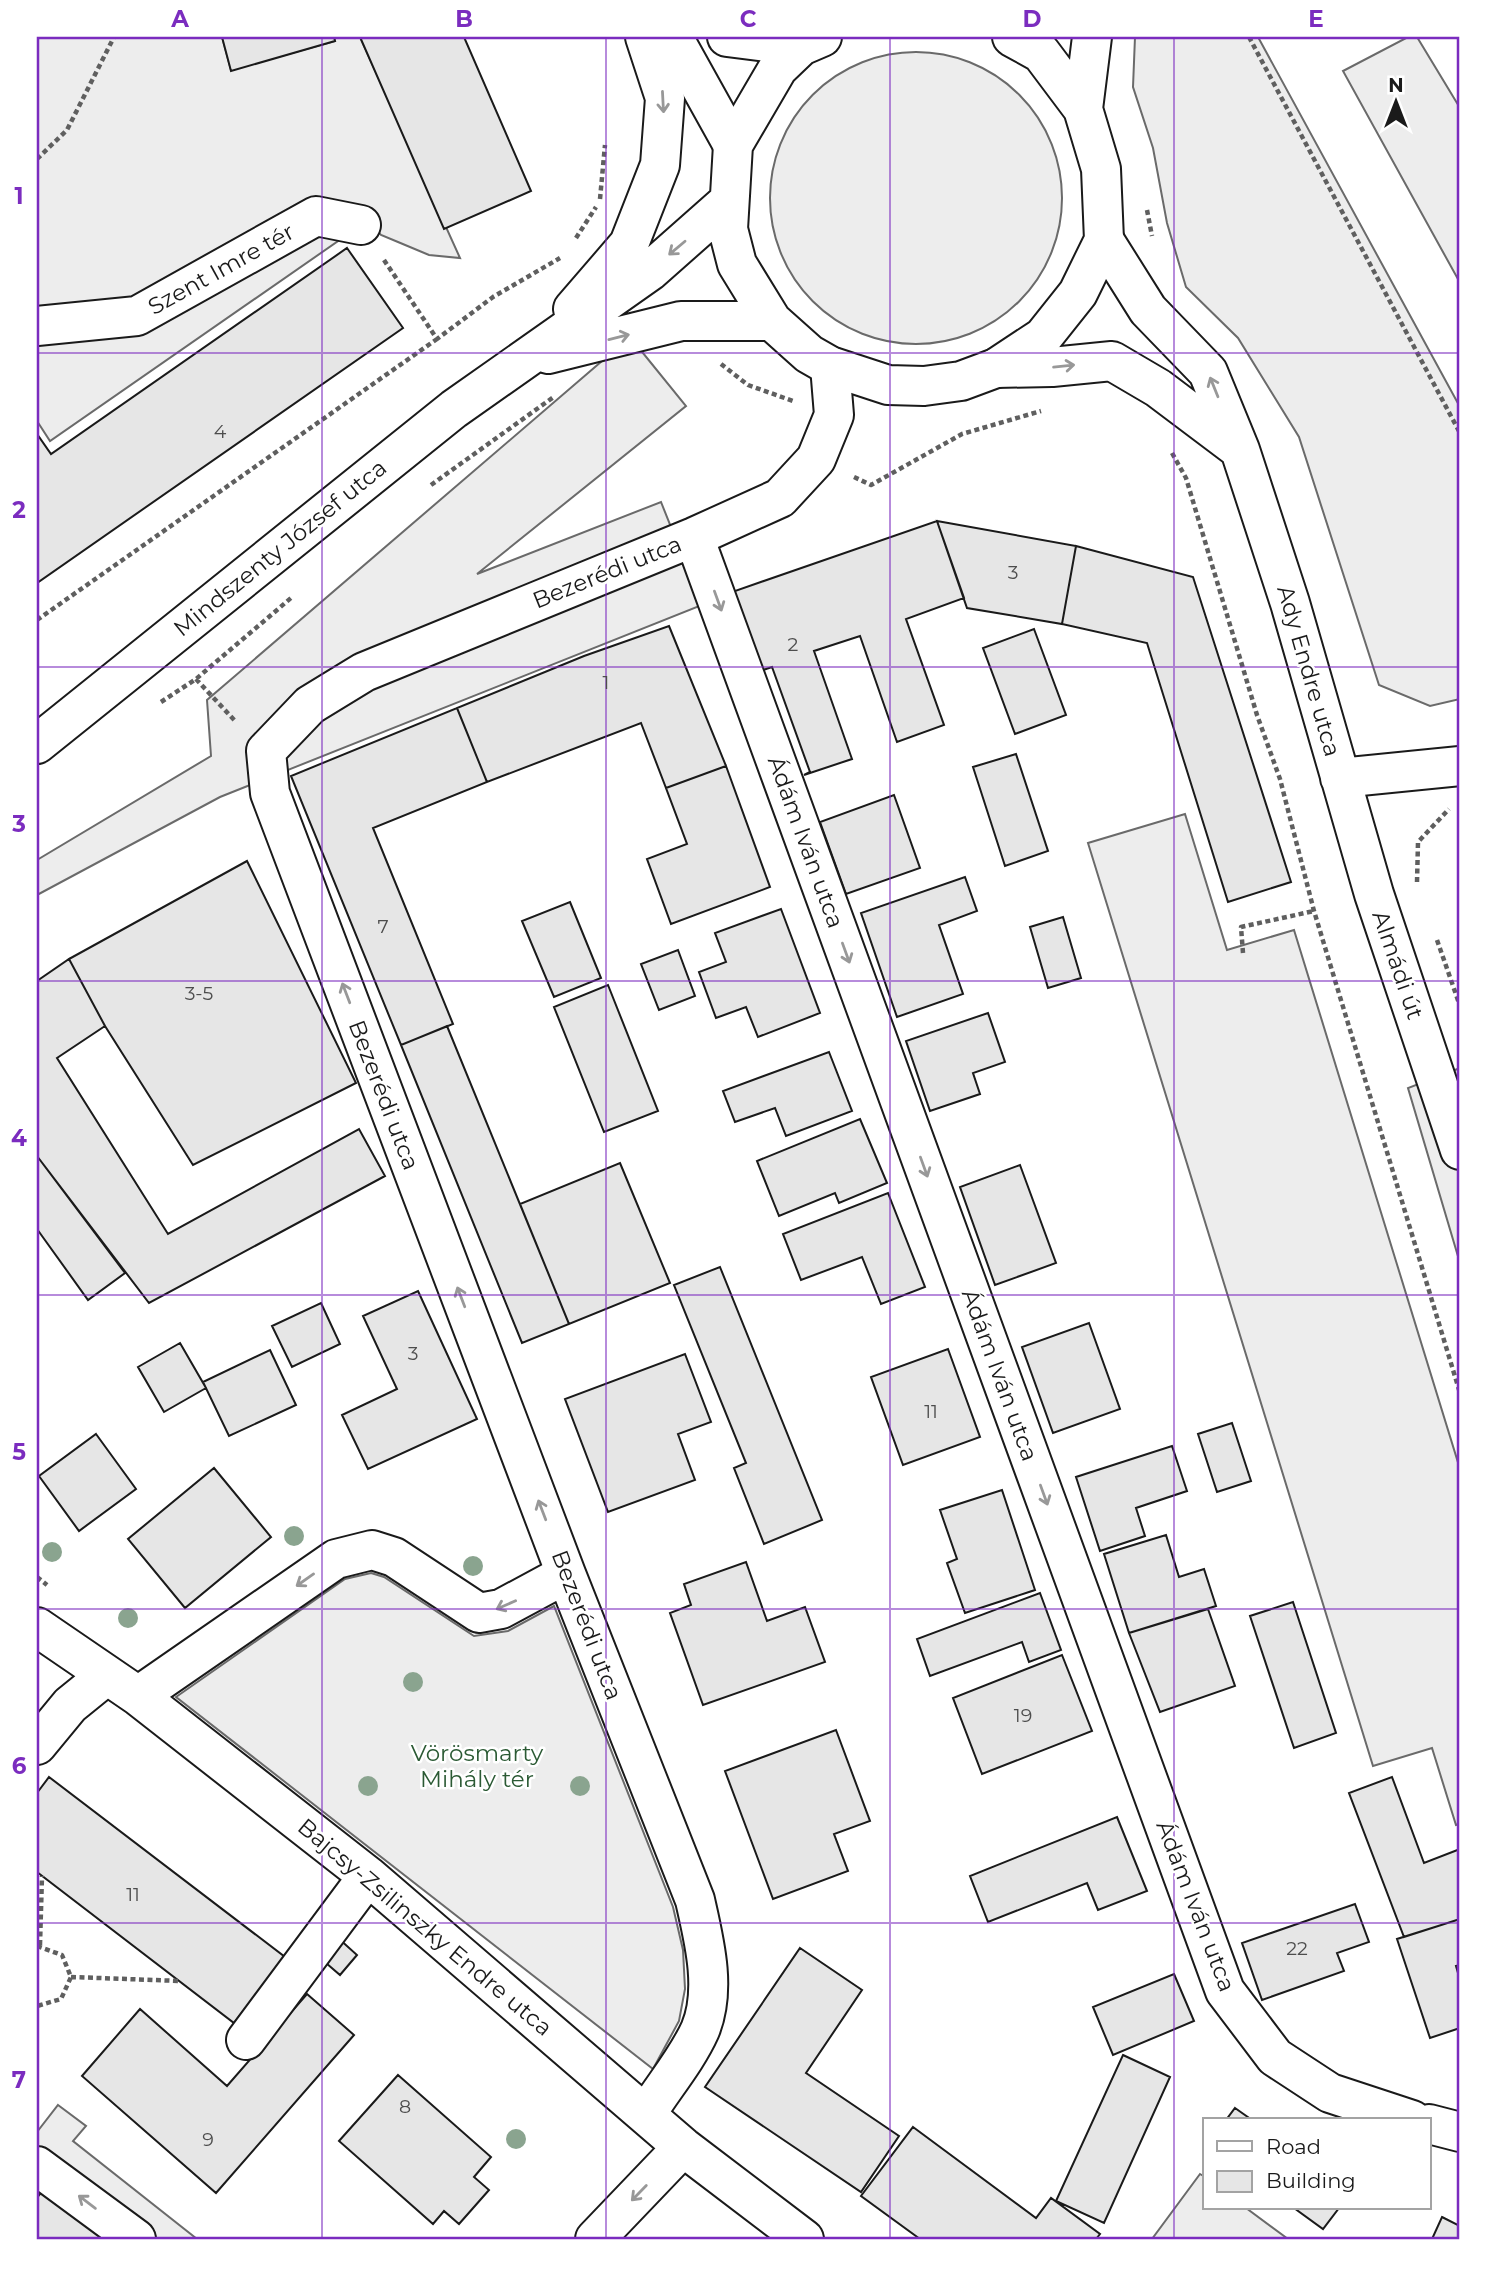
<svg xmlns="http://www.w3.org/2000/svg" width="1497" height="2276" font-family="Montserrat,sans-serif">
  <rect width="100%" height="100%" fill="#fff"/>
  <path fill="#ededed" stroke="#6a6a6a" stroke-width="2" d="M37 37H222L231 70 335 41 334 37H360L460 258 429 255 398 242 381 235 367 221 50 441 37 421Z
    M1135 37H1258L1460 407V699L1430 706 1379 685 1299 437 1238 338 1186 287 1167 223 1153 148 1133 87Z
    M1408 37H1417L1460 108 1459 281 1343 71Z
    M770 198a146 146 0 1 1 292 0a146 146 0 1 1-292 0Z
    M630 337 686 406 477 574 661 502 702 605 220 797 37 895V860L211 756 207 700Z
    M1185 814 1227 950 1294 930 1460 1469V1824L1456 1825 1432 1748 1373 1766 1088 843Z
    M1460 1068V1263L1408 1088Z
    M371 1573 384 1577 474 1636 508 1631 554 1606 673 1907 683 1950 685 1989 679 2021 653 2069 176 1697 345 1579Z
    M58 2105 86 2126 73 2141 197 2239H136L37 2177V2132Z
    M1200 2174 1205 2177V2208H1246L1288 2239H1152Z"/>
  <path fill="#e6e6e6" stroke="#1a1a1a" stroke-width="2" d="M222 37H334L335 41 231 71Z
    M360 37H464L531 191 444 229Z
    M347 248 403 328 37 583V434L51 454Z
    M937 521 964 598 906 619 944 725 897 742 860 636 814 651 852 759 804 775 810 772 772 667 760 671 732 592Z
    M937 521 1076 546 1062 624 967 608Z
    M1076 546 1193 577 1291 882 1228 902 1147 643 1062 624Z
    M669 626 726 766 666 788 641 723 487 782 457 708 584 656Z
    M1034 629 1066 715 1015 734 983 648Z
    M457 708 487 782 373 828 453 1024 401 1045 291 776Z
    M1016 754 1048 851 1005 866 973 767Z
    M726 766 770 887 671 924 647 859 687 844 666 788Z
    M894 795 920 868 846 894 820 822Z
    M247 861 356 1083 193 1165 105 1026 69 959Z
    M965 877 977 911 939 925 963 994 897 1017 861 913Z
    M570 902 601 978 554 997 522 921Z
    M781 909 820 1013 758 1037 746 1007 716 1018 699 972 726 962 715 933Z
    M1063 917 1081 978 1048 988 1030 927Z
    M678 950 695 996 659 1010 641 964Z
    M69 959 105 1026 57 1058 168 1234 359 1129 385 1176 149 1303 37 1156V981Z
    M608 985 658 1111 604 1132 554 1007Z
    M988 1013 1005 1062 973 1073 980 1094 930 1111 906 1041Z
    M447 1026 569 1324 522 1343 401 1045Z
    M829 1052 852 1111 786 1136 775 1108 735 1122 723 1091Z
    M860 1119 887 1183 839 1203 835 1193 779 1216 757 1161Z
    M37 1156 125 1273 88 1300 37 1229Z
    M620 1163 670 1283 569 1324 520 1204Z
    M1020 1165 1056 1263 995 1285 960 1187Z
    M888 1193 925 1287 881 1304 862 1257 801 1280 783 1234Z
    M720 1267 822 1520 764 1544 734 1468 746 1463 674 1285Z
    M418 1291 477 1419 368 1469 342 1415 397 1389 363 1316Z
    M321 1303 340 1344 292 1367 272 1326Z
    M1089 1323 1120 1409 1053 1433 1022 1347Z
    M180 1343 206 1388 164 1412 138 1367Z
    M948 1349 980 1437 903 1465 871 1377Z
    M270 1350 296 1405 229 1436 203 1382Z
    M685 1354 711 1422 678 1434 695 1480 608 1512 565 1399Z
    M1232 1423 1251 1481 1217 1492 1198 1434Z
    M96 1434 136 1489 79 1531 39 1476Z
    M1172 1446 1187 1491 1136 1508 1145 1536 1100 1551 1076 1477Z
    M214 1468 271 1537 185 1608 128 1539Z
    M1002 1490 1035 1590 965 1613 947 1563 957 1559 940 1510Z
    M1166 1535 1179 1577 1204 1569 1216 1606 1129 1633 1104 1554Z
    M746 1562 767 1621 805 1607 825 1662 703 1705 670 1613 691 1605 684 1584Z
    M1040 1593 1061 1650 1029 1662 1022 1642 930 1676 917 1639Z
    M1293 1602 1336 1733 1294 1748 1250 1616Z
    M1208 1609 1235 1686 1160 1712 1129 1633Z
    M1062 1655 1092 1731 982 1774 953 1698Z
    M836 1730 870 1821 834 1834 848 1871 773 1899 725 1771Z
    M49 1777 285 1957 234 2023 37 1872V1793Z
    M1392 1777 1424 1863 1460 1849V1919L1404 1937 1349 1793Z
    M1117 1817 1147 1891 1098 1910 1087 1883 988 1922 970 1876Z
    M1355 1904 1369 1942 1337 1953 1344 1971 1262 2000 1242 1943Z
    M1460 1919V1965L1456 1966 1460 1980V2028L1430 2038 1397 1939Z
    M337 1937 357 1955 340 1975 319 1957Z
    M800 1948 862 1990 806 2073 899 2136 861 2192 705 2087Z
    M1174 1974 1194 2021 1113 2055 1093 2007Z
    M307 1994 354 2035 216 2193 82 2076 140 2009 227 2086Z
    M1123 2055 1170 2077 1104 2223 1056 2201Z
    M398 2075 491 2157 474 2177 489 2190 459 2224 444 2211 433 2224 339 2141Z
    M1235 2108 1252 2120H1226Z
    M913 2127 1036 2218 1051 2198 1100 2234 1096 2239H920L861 2196Z
    M46 2186 113 2239H37V2198Z
    M1294 2208H1339L1323 2229Z
    M1442 2217 1460 2226V2239H1432Z"/>
  <g fill="none" stroke-linecap="round" stroke-linejoin="round">
    <defs>
      <path id="minor" d="M673 37 733 145
        M727 37 801 46
        M1104 240 1148 310 1208 372 1240 450 1290 603 1374 894 1460 1150
        M37 326 137 316 316 216 361 225
        M996 368 1052 367 1112 361 1158 388 1239 449
        M694 537 1225 1991 1275 2057 1330 2093 1412 2120
        M1340 778 1460 766
        M37 1627 138 1696 368 1876 683 2147 804 2239
        M138 1696 336 1559 372 1550 394 1557 479 1613 501 1609 566 1574
        M37 1745 70 1705 107 1675
        M246 2040 368 1876
        M647 2113C664 2086 687 2059 700 2030 717 1990 704 1940 695 1900L566 1574 270 793 266 751 310 705 364 672 694 537 780 498 816 459 834 415 830 366
        M1429 2124 1460 2132
        M37 2166 136 2239
        M595 2239 683 2147"/>
      <path id="major" d="M822 37 801 46 778 68 733 145 728 229 737 264 772 321 809 354 830 366 888 385 924 386 961 381 996 368 1043 337 1078 293 1104 240 1101 169 1083 109 1041 53 1012 37
        M1083 109 1092 37
        M573 309 629 244 660 165 665 98 645 37
        M548 354 681 321H772
        M37 744 454 409 650 271 728 202"/>
    </defs>
    <use href="#minor" stroke="#1a1a1a" stroke-width="42"/>
    <use href="#major" stroke="#1a1a1a" stroke-width="42"/>
    <path stroke="#5f5f5f" stroke-width="4.5" stroke-dasharray="5 3.5" stroke-linecap="butt" d="M1249 37 1460 433
      M37 159 67 130 114 37
      M600 199 605 145
      M1147 210 1152 236
      M576 238 596 207
      M384 260 437 339 493 297 560 258
      M721 364 748 385 793 401
      M1172 453 1186 478 1257 715 1280 779 1314 911 1460 1393
      M854 477 871 485 962 434 1041 411
      M431 485 555 396
      M37 620 437 339
      M196 679 236 722
      M161 702 196 679 291 598
      M1417 882 1418 842 1449 809
      M1437 940 1460 1006
      M1243 953 1241 927 1314 911
      M37 1577 47 1585
      M40 1945 42 1876
      M37 1946 62 1955 71 1977 61 1999 37 2006
      M71 1977 180 1981"/>
    <use href="#minor" stroke="#fff" stroke-width="38"/>
    <use href="#major" stroke="#fff" stroke-width="38"/>
  </g>
  <g fill="#8aa48f">
    <circle cx="294" cy="1536" r="10"/>
    <circle cx="52" cy="1552" r="10"/>
    <circle cx="473" cy="1566" r="10"/>
    <circle cx="128" cy="1618" r="10"/>
    <circle cx="413" cy="1682" r="10"/>
    <circle cx="368" cy="1786" r="10"/>
    <circle cx="580" cy="1786" r="10"/>
    <circle cx="516" cy="2139" r="10"/>
  </g>
  <defs><path id="oneway-shaft" d="M-6 0H5M1.5-3L5.5 0L1.5 3" fill="none" stroke-width="1.6" stroke-linecap="round" stroke-linejoin="round" transform="scale(1.75)"/></defs>
  <g stroke="#989898">
    <use href="#oneway-shaft" transform="translate(663 102) rotate(87)"/>
    <use href="#oneway-shaft" transform="translate(677 248) rotate(140)"/>
    <use href="#oneway-shaft" transform="translate(619 337) rotate(-14)"/>
    <use href="#oneway-shaft" transform="translate(1064 366) rotate(-6)"/>
    <use href="#oneway-shaft" transform="translate(1214 387) rotate(-112)"/>
    <use href="#oneway-shaft" transform="translate(718 601) rotate(70)"/>
    <use href="#oneway-shaft" transform="translate(846 953) rotate(70)"/>
    <use href="#oneway-shaft" transform="translate(346 993) rotate(-111)"/>
    <use href="#oneway-shaft" transform="translate(924 1167) rotate(70)"/>
    <use href="#oneway-shaft" transform="translate(461 1297) rotate(-111)"/>
    <use href="#oneway-shaft" transform="translate(1044 1495) rotate(70)"/>
    <use href="#oneway-shaft" transform="translate(542 1510) rotate(-111)"/>
    <use href="#oneway-shaft" transform="translate(305 1580) rotate(145)"/>
    <use href="#oneway-shaft" transform="translate(506 1605) rotate(156)"/>
    <use href="#oneway-shaft" transform="translate(639 2193) rotate(134)"/>
    <use href="#oneway-shaft" transform="translate(87 2202) rotate(-143)"/>
  </g>
  <path fill="none" stroke="#7b2cbf" stroke-width="2" stroke-opacity="0.55" d="M322 37V2239M606 37V2239M890 37V2239M1174 37V2239M37 353H1460M37 667H1460M37 981H1460M37 1295H1460M37 1609H1460M37 1923H1460"/>
  <g text-anchor="middle" dominant-baseline="central" stroke-width="5" stroke-linejoin="round" paint-order="stroke">
    <g font-size="19" fill="#4d4d4d">
      <text x="220" y="431">4</text>
      <text x="1013" y="572">3</text>
      <text x="793" y="644">2</text>
      <text x="606" y="682">1</text>
      <text x="383" y="926">7</text>
      <text x="199" y="993">3-5</text>
      <text x="413" y="1353">3</text>
      <text x="931" y="1411">11</text>
      <text x="1023" y="1715">19</text>
      <text x="133" y="1894">11</text>
      <text x="1297" y="1948">22</text>
      <text x="405" y="2106">8</text>
      <text x="208" y="2139">9</text>
    </g>
    <g font-size="23" fill="#1a1a1a" stroke="#fff">
      <text transform="translate(221 269) rotate(-29)">Szent Imre tér</text>
      <text transform="translate(280 548) rotate(-39)">Mindszenty József utca</text>
      <text transform="translate(607 572) rotate(-22)">Bezerédi utca</text>
      <text transform="translate(1309 671) rotate(74)">Ady Endre utca</text>
      <text transform="translate(806 842) rotate(70)">Ádám Iván utca</text>
      <text transform="translate(1398 965) rotate(71)">Almádi út</text>
      <text transform="translate(384 1095) rotate(69)">Bezerédi utca</text>
      <text transform="translate(1000 1375) rotate(70)">Ádám Iván utca</text>
      <text transform="translate(587 1625) rotate(69)">Bezerédi utca</text>
      <text transform="translate(1196 1906) rotate(69)">Ádám Iván utca</text>
      <text transform="translate(425 1927) rotate(40)">Bajcsy-Zsilinszky Endre utca</text>
    </g>
    <g font-size="23" fill="#2b5a34" stroke="#fff">
      <text x="477" y="1753">Vörösmarty<tspan x="477" dy="26">Mihály tér</tspan></text>
    </g>
  </g>
  <rect width="1497" height="2276" fill="none" stroke="#ffffff" stroke-width="77"/>
  <rect x="1203" y="2118" width="228" height="91" fill="#ffffff" stroke="#a3a3a3" stroke-width="2"/>
  <rect x="1217" y="2141" width="35" height="10" fill="#ffffff" stroke="#a3a3a3" stroke-width="2"/>
  <text x="1266" y="2154" font-size="21" fill="#1a1a1a">Road</text>
  <rect x="1217" y="2171" width="35" height="21" fill="#e6e6e6" stroke="#a3a3a3" stroke-width="2"/>
  <text x="1266" y="2188" font-size="21" fill="#1a1a1a">Building</text>
  <g transform="translate(1396 102)" stroke="#ffffff" stroke-width="5" paint-order="stroke">
  <path d="M0-5L12 26L0 18L-12 26Z" fill="#1a1a1a"/>
  <text y="-10" font-size="19" font-weight="bold" text-anchor="middle" fill="#1a1a1a">N</text>
  </g>
  <rect x="38" y="38" width="1420" height="2200" fill="none" stroke="#7b2cbf" stroke-width="2.5"/>
  <g font-size="23" text-anchor="middle" font-weight="bold" fill="#7b2cbf">
    <text x="180" y="27">A</text>
    <text x="464" y="27">B</text>
    <text x="748" y="27">C</text>
    <text x="1032" y="27">D</text>
    <text x="1316" y="27">E</text>
    <text x="19" y="204">1</text>
    <text x="19" y="518">2</text>
    <text x="19" y="832">3</text>
    <text x="19" y="1146">4</text>
    <text x="19" y="1460">5</text>
    <text x="19" y="1774">6</text>
    <text x="19" y="2088">7</text>
  </g>
</svg>
